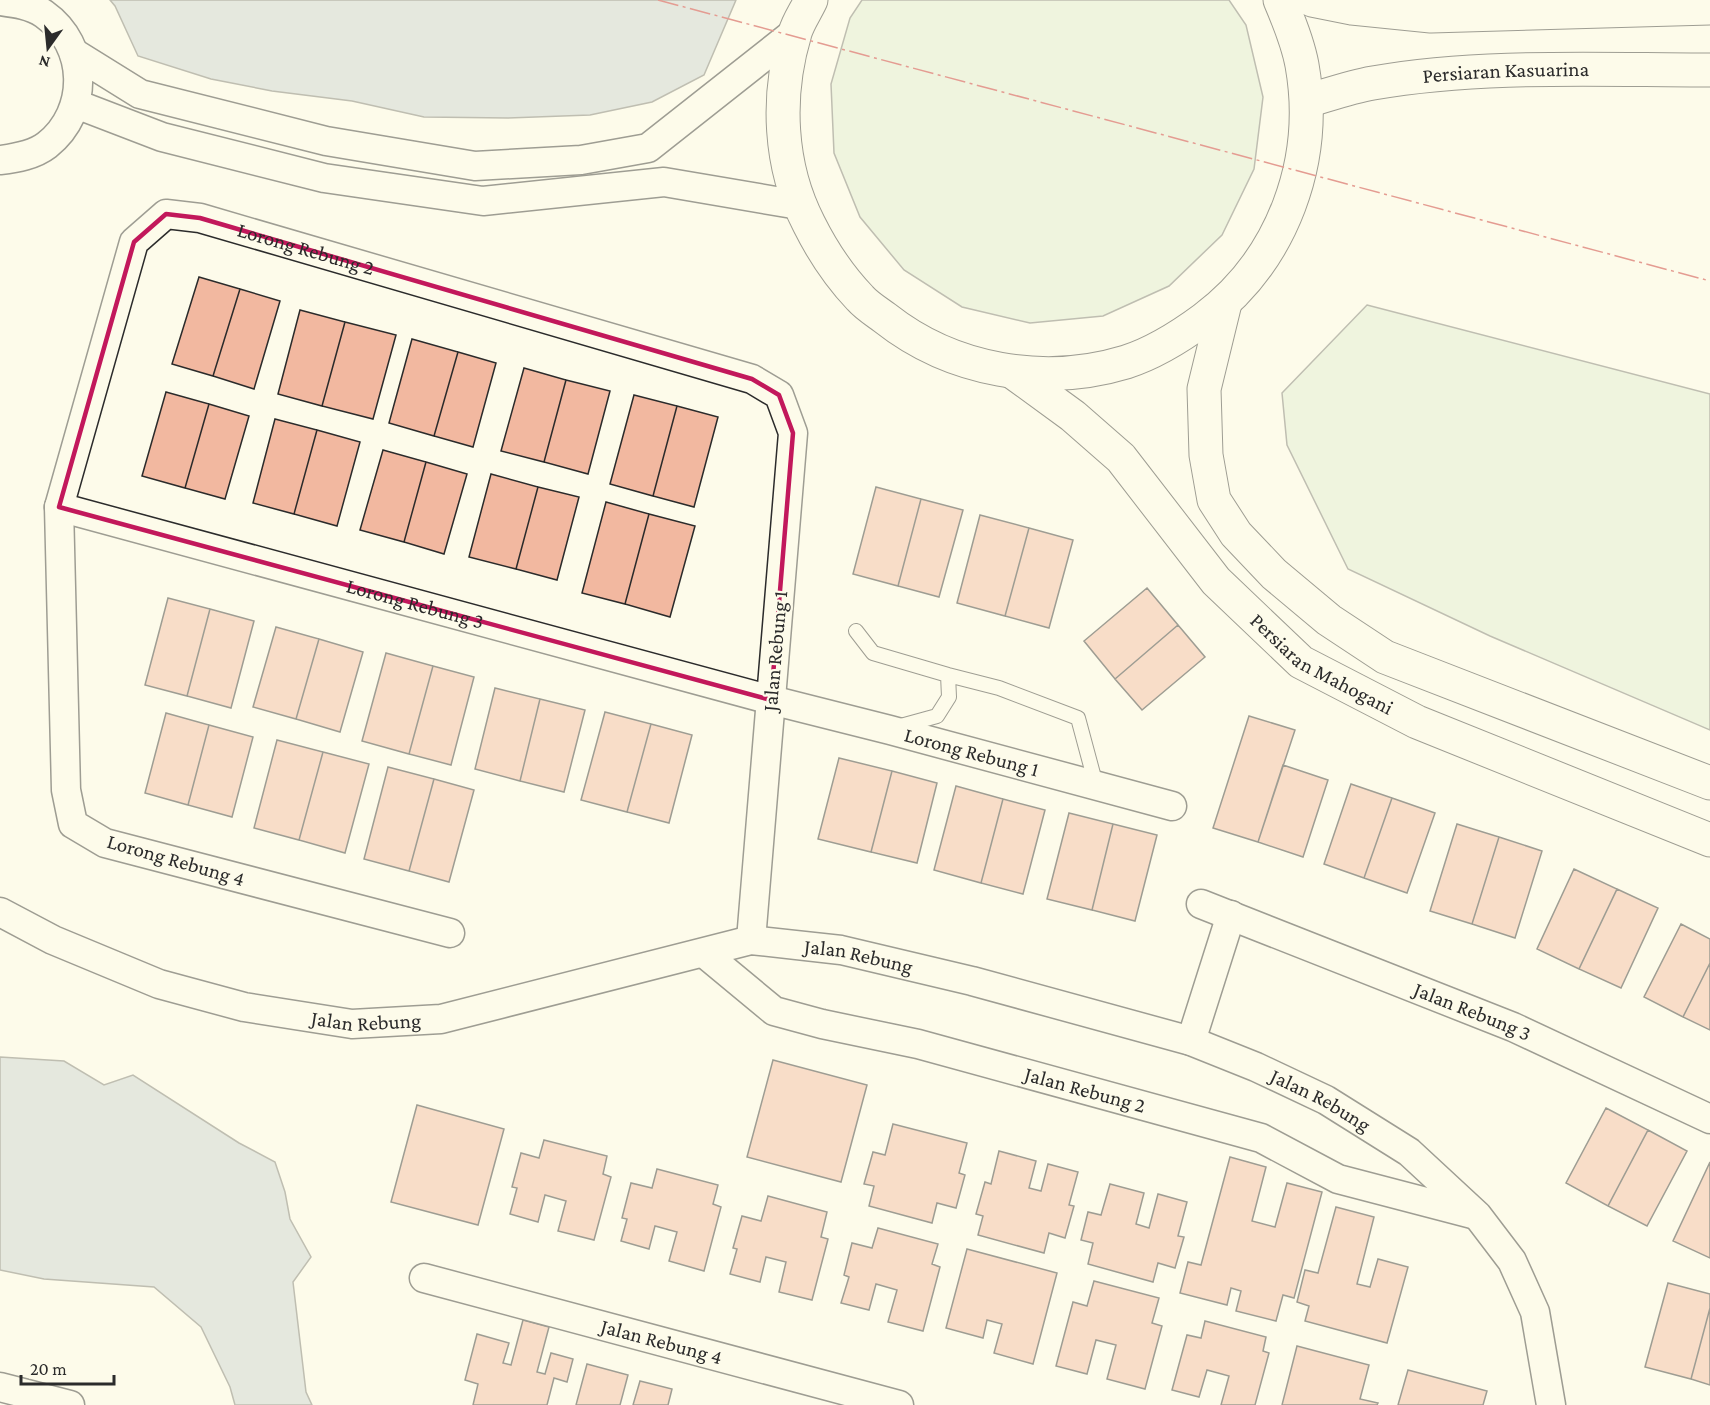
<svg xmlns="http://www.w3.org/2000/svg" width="1710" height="1405" font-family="'Crimson Pro',serif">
  <rect width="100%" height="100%" fill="#fdfbea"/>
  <path fill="#deebd1" stroke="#74746e" stroke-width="1.5" d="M862 0H1229L1246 25 1263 97 1254 169 1222 235 1169 286 1103 316 1030 323 962 307 904 270 860 217 834 153 831 84 850 18Z
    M1367 305 1710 394V730L1490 636 1348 569 1287 445 1282 393Z"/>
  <path fill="#c7d0d0" stroke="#74746e" stroke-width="1.5" d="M110 0H736L704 75 652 102 590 115 508 118 424 117 352 101 272 91 211 79 138 56 115 6Z
    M0 1057 64 1061 104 1085 133 1075 239 1143 275 1162 285 1192 290 1219 311 1257 293 1282 306 1392 312 1405H235L230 1387 201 1327 154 1287 44 1279 0 1270Z"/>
  <path fill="#f2b8a0" stroke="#2b2b2b" stroke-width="1.5" d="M199 277 240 289 213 376 172 364Z
    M240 289 280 301 254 389 213 376Z
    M300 310 345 322 322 406 278 394Z
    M345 322 396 335 373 419 322 406Z
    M412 339 458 352 434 436 389 423Z
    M458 352 496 363 473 447 434 436Z
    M524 368 566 380 544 462 501 451Z
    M566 380 610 391 588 474 544 462Z
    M166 392 209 404 185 488 142 476Z
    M634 395 677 406 653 496 610 484Z
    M209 404 249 416 225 499 185 488Z
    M677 406 718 417 694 507 653 496Z
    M275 419 317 430 294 514 253 503Z
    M317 430 360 442 337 526 294 514Z
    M383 450 426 462 404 542 360 530Z
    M426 462 467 474 444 554 404 542Z
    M491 474 538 487 516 569 469 557Z
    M538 487 579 497 557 580 516 569Z
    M876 487 921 499 898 586 853 574Z
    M921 499 963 510 939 597 898 586Z
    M606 502 649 514 625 604 582 593Z
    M649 514 695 526 670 617 625 604Z
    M980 515 1029 528 1005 616 957 603Z
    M1029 528 1073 540 1049 628 1005 616Z
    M1147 588 1178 625 1115 679 1084 641Z
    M168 598 210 609 187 696 145 685Z
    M210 609 254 621 231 708 187 696Z
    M1178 625 1205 657 1142 710 1115 679Z
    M276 627 319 639 296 719 253 707Z
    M319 639 363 652 340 732 296 719Z
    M386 653 433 666 409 754 362 741Z
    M433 666 474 677 451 765 409 754Z
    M495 688 540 699 520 781 475 769Z
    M540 699 585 710 564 792 520 781Z
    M605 712 651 724 627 812 581 800Z
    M166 713 209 725 188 805 145 793Z
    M1249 716 1295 730 1258 842 1213 828Z
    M651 724 692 735 669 823 627 812Z
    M209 725 253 737 232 817 188 805Z
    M277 740 323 752 299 840 254 828Z
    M323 752 369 764 345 853 299 840Z
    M839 758 892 771 871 852 818 839Z
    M1283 765 1328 780 1303 857 1258 842Z
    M388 767 434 779 409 871 364 859Z
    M892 771 937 783 917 863 871 852Z
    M434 779 474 790 449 882 409 871Z
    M1351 784 1392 798 1364 878 1324 864Z
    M956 786 1003 799 981 883 934 870Z
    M1392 798 1435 813 1407 893 1364 878Z
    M1003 799 1045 810 1023 894 981 883Z
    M1069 813 1113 824 1092 910 1047 899Z
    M1113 824 1157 835 1135 921 1092 910Z
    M1457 824 1499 837 1472 924 1430 911Z
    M1499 837 1542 851 1515 938 1472 924Z
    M1574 869 1617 889 1579 969 1537 949Z
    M1617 889 1658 908 1621 988 1579 969Z
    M1681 924 1710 939V963L1683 1017 1644 997Z
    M1710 963V1030L1683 1017Z
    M773 1060 867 1085 841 1182 747 1157Z
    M417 1105 504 1129 478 1225 391 1202Z
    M1606 1108 1648 1130 1608 1206 1566 1183Z
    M893 1124 967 1143 959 1173 965 1175 956 1208 937 1203 932 1223 869 1206 874 1186 864 1184 873 1152 885 1155Z
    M1648 1130 1687 1151 1647 1226 1608 1206Z
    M544 1140 607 1156 603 1174 611 1177 594 1240 558 1231 566 1201 545 1195 538 1222 510 1214 517 1188 512 1187 521 1153 539 1158Z
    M999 1151 1036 1161 1029 1188 1041 1191 1048 1164 1078 1172 1069 1205 1074 1206 1065 1238 1049 1233 1044 1253 978 1235 983 1216 976 1214 985 1182 991 1184Z
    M1230 1157 1266 1167 1252 1221 1275 1227 1287 1183 1322 1192 1294 1298 1283 1295 1276 1321 1236 1311 1241 1291 1231 1288 1227 1305 1180 1293 1188 1262 1201 1265Z
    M1710 1162V1258L1673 1241Z
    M657 1169 718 1185 713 1204 721 1207 704 1271 669 1261 677 1232 655 1226 649 1249 621 1241 627 1219 622 1218 631 1183 652 1188Z
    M1110 1184 1144 1193 1136 1224 1149 1228 1158 1194 1187 1202 1178 1236 1184 1237 1175 1268 1158 1263 1153 1282 1088 1264 1093 1243 1081 1240 1088 1212 1101 1215Z
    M768 1196 827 1212 821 1237 828 1239 812 1300 779 1292 786 1262 766 1257 760 1282 730 1274 737 1249 733 1248 742 1216 761 1221Z
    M1336 1207 1374 1217 1357 1284 1370 1287 1378 1259 1408 1267 1387 1343 1305 1321 1309 1306 1297 1302 1305 1270 1318 1273Z
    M878 1228 938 1244 932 1264 940 1267 923 1331 888 1322 897 1290 876 1284 869 1310 841 1303 849 1277 844 1275 852 1243 872 1248Z
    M967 1249 1057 1273 1033 1364 994 1353 1002 1324 987 1320 983 1338 946 1328Z
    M1094 1281 1159 1298 1152 1323 1162 1326 1145 1389 1107 1379 1116 1345 1096 1340 1087 1374 1056 1366 1073 1302 1087 1306Z
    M1668 1283 1710 1294V1308L1691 1379 1645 1367Z
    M1710 1308V1385L1691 1379Z
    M523 1320 549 1327 537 1372 545 1374 551 1353 573 1359 567 1382 554 1378 547 1405H473L478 1384 465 1380 477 1334 509 1343 503 1363 511 1365Z
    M1205 1321 1266 1337 1263 1351 1269 1353 1255 1405H1221L1229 1376 1207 1370 1199 1397 1172 1390 1187 1335 1201 1338Z
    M1297 1346 1369 1365 1360 1399 1378 1403 1377 1405H1282Z
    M587 1364 628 1375 620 1405H576Z
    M1408 1370 1487 1391 1483 1405H1398Z
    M640 1381 672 1389 668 1405H633Z"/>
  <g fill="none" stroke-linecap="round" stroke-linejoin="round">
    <defs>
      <path id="lane" d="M856 631 873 653 948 675 999 688 1078 718 1096 785
        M897 727 937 716 949 697 948 675"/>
      <g id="street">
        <path d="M0 1C15 3 31 5 44 14 88 45 90 111 47 145 34 155 17 158 0 160"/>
        <path d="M74 53 140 94 326 141 475 166 581 160 648 148 795 32"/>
        <path d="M76 104 162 137 324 178 483 201 664 182 799 205"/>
        <path id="s1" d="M59 507 771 700 890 730 1172 806"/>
        <path id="s2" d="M1201 904 1513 1027 1710 1119"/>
        <path id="s3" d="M0 912 53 940 159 984 244 1007 352 1024 441 1019 751 940 841 950 972 981 1191 1041 1256 1067 1326 1100 1409 1152 1477 1215 1512 1261 1535 1312 1551 1405"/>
        <path id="s4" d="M450 933 105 843 73 824 66 790 59 507 134 242 166 214 200 218 752 379 779 395 793 433 751 940"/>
        <path id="s5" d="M704 953 774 1011 822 1024 918 1044 1261 1138 1338 1179 1472 1214"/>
        <path d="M1191 1041 1231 915"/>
        <path id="s6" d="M424 1278 899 1405"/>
        <path d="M0 1387 70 1405"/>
      </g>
      <g id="secondary">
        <path d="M811 0C806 11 798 22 795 33 776 96 779 166 809 224 823 252 839 276 860 298 867 306 877 312 885 318 952 371 1044 387 1126 362 1154 353 1181 336 1204 319 1283 260 1319 161 1302 65 1298 43 1289 21 1280 0"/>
        <path d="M1312 0 1352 8 1431 16 1710 8"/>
        <path id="s7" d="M1307 101C1328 95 1350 87 1373 83 1481 64 1600 70 1710 70"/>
        <path d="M1225 303 1204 389 1206 455 1214 500 1236 534 1274 574 1329 620 1385 657 1710 783"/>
        <path id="s8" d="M1014 373 1073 416 1121 458 1216 581 1301 662 1417 722 1710 840"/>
      </g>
    </defs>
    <use href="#lane" stroke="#2b2b2b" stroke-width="16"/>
    <use href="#street" stroke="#2b2b2b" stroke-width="31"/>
    <use href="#secondary" stroke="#2b2b2b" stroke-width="35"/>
    <use href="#lane" stroke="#fdfbea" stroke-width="14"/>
    <use href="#street" stroke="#fdfbea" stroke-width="28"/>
    <use href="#secondary" stroke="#fdfbea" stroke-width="33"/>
    <path stroke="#c62828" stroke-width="1.5" stroke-dasharray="21 4.5 3 4.5" stroke-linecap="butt" d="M658 0 1710 281"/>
  </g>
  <path d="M0 0H1710V1405H0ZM166 214 200 218 752 379 779 395 793 433 771 700 59 507 134 242Z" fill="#fdfbea" fill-opacity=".55" fill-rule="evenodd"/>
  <path fill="none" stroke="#c2185b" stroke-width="4.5" stroke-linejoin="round" d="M166 214 200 218 752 379 779 395 793 433 771 700 59 507 134 242Z"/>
  <g text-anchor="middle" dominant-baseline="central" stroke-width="4.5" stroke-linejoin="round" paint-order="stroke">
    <g font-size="21" fill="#2b2b2b" stroke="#fdfbea">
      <text stroke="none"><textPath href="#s7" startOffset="202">Persiaran Kasuarina</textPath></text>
      <text stroke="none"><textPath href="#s4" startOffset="1174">Lorong Rebung 2</textPath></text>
      <text stroke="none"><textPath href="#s1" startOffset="369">Lorong Rebung 3</textPath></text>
      <text transform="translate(775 651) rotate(-85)">Jalan Rebung 1</text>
      <text stroke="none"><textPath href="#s8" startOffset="428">Persiaran Mahogani</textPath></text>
      <text stroke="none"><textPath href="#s1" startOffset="945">Lorong Rebung 1</textPath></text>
      <text transform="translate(176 860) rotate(16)">Lorong Rebung 4</text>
      <text stroke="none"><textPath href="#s3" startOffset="890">Jalan Rebung</textPath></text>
      <text stroke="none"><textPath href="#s2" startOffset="292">Jalan Rebung 3</textPath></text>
      <text stroke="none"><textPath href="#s3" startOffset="386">Jalan Rebung</textPath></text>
      <text stroke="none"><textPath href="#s5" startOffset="412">Jalan Rebung 2</textPath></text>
      <text stroke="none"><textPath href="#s3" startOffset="1376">Jalan Rebung</textPath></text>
      <text stroke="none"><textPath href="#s6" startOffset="246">Jalan Rebung 4</textPath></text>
    </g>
  </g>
  <g transform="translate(48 48) rotate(195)" stroke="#fdfbea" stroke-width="4.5" paint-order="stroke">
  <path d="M0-4.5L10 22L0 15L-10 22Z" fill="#2b2b2b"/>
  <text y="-9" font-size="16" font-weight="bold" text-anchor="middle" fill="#2b2b2b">N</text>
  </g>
  <path d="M21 1375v9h93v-9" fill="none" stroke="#2b2b2b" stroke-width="3"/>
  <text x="30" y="1375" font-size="18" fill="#2b2b2b" stroke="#fdfbea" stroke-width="4.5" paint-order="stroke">20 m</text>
</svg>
